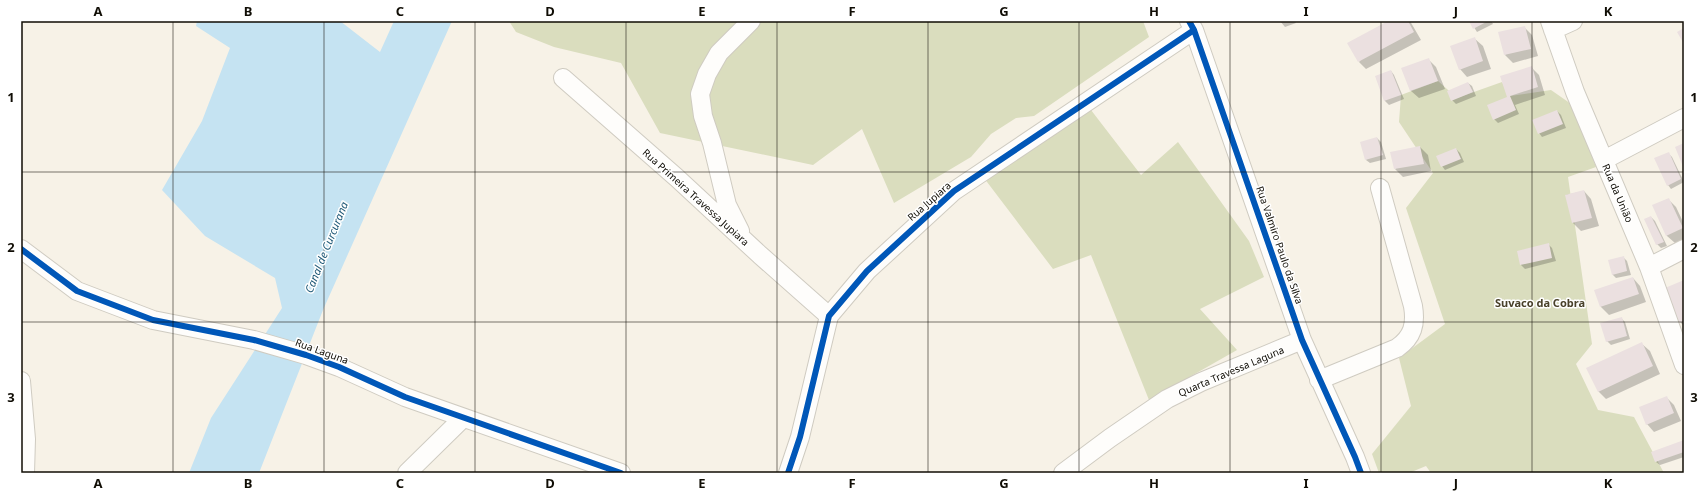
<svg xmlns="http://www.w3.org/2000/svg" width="1705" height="494" font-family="'Noto Sans',sans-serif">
  <rect width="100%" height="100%" fill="#f7f2e7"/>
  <path fill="#daddbe" d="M509 21H1143L1149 37 1034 116 1016 118 991 134 971 157 894 203 862 129 813 165 660 133 621 63 554 47 516 32Z
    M1438 81 1457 98 1502 82 1510 96 1551 90 1574 106 1596 167 1568 177 1592 344 1576 364 1598 410 1634 417 1664 473H1431L1426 466 1409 473H1379L1372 454 1411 406 1399 358 1445 324 1406 208 1433 173 1399 122 1401 95Z
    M1091 110 1141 175 1178 142 1249 241 1264 277 1200 309 1237 350 1149 400 1091 255 1053 269 984 178Z"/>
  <path fill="#c5e3f2" d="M197 21H340L380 52 394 21H452L323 310 259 473H189L211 418 282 308 275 278 205 236 162 190 202 121 230 48 196 26Z"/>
  <path fill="#0003" d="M1280 21H1295L1296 23 1285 27Z
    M1390 21H1410L1421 40 1366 69 1359 62Z
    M1470 21H1491L1493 24 1477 32Z
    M1524 27 1532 35 1538 56 1513 63 1505 55Z
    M1475 39 1483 46 1491 69 1467 77 1460 69Z
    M1428 59 1436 67 1445 89 1419 98 1411 91 1403 69Z
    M1531 67 1539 75 1545 95 1515 105 1519 114 1498 123 1494 119 1509 97 1508 96Z
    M1391 71 1394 75 1404 99 1389 105 1385 101 1376 77Z
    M1468 83 1472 86 1476 96 1456 104 1452 100Z
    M1557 111 1561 115 1566 128 1542 137 1539 133Z
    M1377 138 1381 142 1386 159 1370 163 1366 160Z
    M1420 147 1428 155 1431 171 1403 177 1395 169Z
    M1456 149 1460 153 1464 162 1445 170 1442 166Z
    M1668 153 1672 157 1684 182 1671 189 1668 185Z
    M1584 191 1591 199 1599 226 1581 231 1573 223 1566 195Z
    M1668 199 1676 207 1684 224V239L1675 243 1667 236 1654 205Z
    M1651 217 1655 221 1667 246 1661 248 1657 244Z
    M1548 244 1552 248 1556 261 1525 269 1521 265 1518 252Z
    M1623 257 1627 261 1631 275 1616 278 1612 274Z
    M1633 278 1640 286 1646 302 1609 315 1601 307 1596 291Z
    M1684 281V326L1680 322Z
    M1621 318 1625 322 1630 339 1611 345 1607 341Z
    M1642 344 1650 351 1660 374 1606 399 1598 391Z
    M1666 397 1674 405 1681 421 1654 432 1647 424Z
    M1684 441V457L1660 465 1656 462Z"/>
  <path fill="#ebe0e0" d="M1388 21H1408L1414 32 1358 62 1347 43Z
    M1469 21H1488L1473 29Z
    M1525 26 1531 49 1504 55 1498 32Z
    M1684 28V44L1677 32Z
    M1475 37 1483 61 1459 70 1450 46Z
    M1429 58 1438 81 1410 91 1401 68Z
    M1532 66 1538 87 1510 96 1516 110 1493 120 1487 105 1507 97 1500 76Z
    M1391 70 1401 95 1384 101 1375 76Z
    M1468 82 1473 92 1451 101 1447 91Z
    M1557 110 1563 124 1538 134 1532 120Z
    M1377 137 1383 155 1365 160 1360 142Z
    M1684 143V169L1675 147Z
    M1420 146 1424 164 1394 169 1390 152Z
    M1456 148 1461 159 1441 167 1436 156Z
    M1669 152 1681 179 1667 186 1654 158Z
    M1584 190 1592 218 1572 223 1565 195Z
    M1669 198 1683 228 1666 236 1652 205Z
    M1651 216 1664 242 1656 245 1644 219Z
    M1549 243 1552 258 1520 265 1517 251Z
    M1624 256 1627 271 1612 275 1608 260Z
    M1633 277 1639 294 1600 307 1594 290Z
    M1684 280V321L1679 323 1665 288Z
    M1622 317 1627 336 1606 342 1600 323Z
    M1642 342 1653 366 1598 392 1586 368Z
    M1667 396 1674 413 1646 425 1639 407Z
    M1684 440V452L1655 462 1651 452Z"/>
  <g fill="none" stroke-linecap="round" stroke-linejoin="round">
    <defs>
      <path id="street" d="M1189 21 1194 30 1302 340 1355 457 1361 473
        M1550 21 1575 92 1649 267 1684 365
        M1553 30 1573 21
        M563 78 677 178 760 255 829 316
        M1604 160 1684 118
        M740 231 727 205 712 143 703 116 700 94 707 74 719 53 751 21
        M21 249 77 291 153 320 254 340 306 355 339 367 405 397 621 473
        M1649 267 1684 249
        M1319 380 1397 348C1413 337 1416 324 1413 306L1380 188
        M21 381 26 439 25 473
        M407 473 463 418
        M788 473 800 437 829 316 867 271 954 191 1194 30
        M1063 473 1110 438 1167 399 1201 382 1302 340"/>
    </defs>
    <use href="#street" stroke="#cfcbc1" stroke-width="20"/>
    <use href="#street" stroke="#fefdfb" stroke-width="18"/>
    <defs>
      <path id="cycleway" d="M1189 21 1194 30 1302 340 1355 457 1361 473
        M21 249 77 291 153 320 254 340 306 355 339 367 405 397 621 473
        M788 473 800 437 829 316 867 271 954 191 1194 30"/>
    </defs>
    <use href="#cycleway" stroke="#fff" stroke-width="8"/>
    <use href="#cycleway" stroke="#0057b8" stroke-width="6"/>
  </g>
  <path fill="none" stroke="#100d05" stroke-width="1" stroke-opacity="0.55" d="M173 21V473M324 21V473M475 21V473M626 21V473M777 21V473M928 21V473M1079 21V473M1230 21V473M1381 21V473M1532 21V473M21 172H1684M21 322H1684"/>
  <g text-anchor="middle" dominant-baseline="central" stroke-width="3" stroke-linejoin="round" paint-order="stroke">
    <g font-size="10" fill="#100d05" stroke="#fff">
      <text transform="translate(1618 193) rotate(67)">Rua da União</text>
      <text transform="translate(696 197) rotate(42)">Rua Primeira Travessa Jupiara</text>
      <text transform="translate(929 201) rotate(-41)">Rua Jupiara</text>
      <text transform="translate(1280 245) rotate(71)">Rua Valmiro Paulo da Silva</text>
      <text transform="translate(322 351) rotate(20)">Rua Laguna</text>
      <text transform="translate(1231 371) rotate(-23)">Quarta Travessa Laguna</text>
    </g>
    <g font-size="11" font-style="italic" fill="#225b79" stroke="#fff">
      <text transform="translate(326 247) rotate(-68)">Canal de Curcurana</text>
    </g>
    <g font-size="11" font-weight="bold" fill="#49412a" stroke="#fff">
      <text x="1540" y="302">Suvaco da Cobra</text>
    </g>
  </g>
  <rect width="1705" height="494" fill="none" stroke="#ffffff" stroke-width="44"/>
  <rect x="22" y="22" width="1661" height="450" fill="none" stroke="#100d05" stroke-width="1.5"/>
  <g font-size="13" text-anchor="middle" font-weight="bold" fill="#100d05">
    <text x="98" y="16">A</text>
    <text x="248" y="16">B</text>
    <text x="400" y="16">C</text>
    <text x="550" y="16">D</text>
    <text x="702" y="16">E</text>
    <text x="852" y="16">F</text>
    <text x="1004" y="16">G</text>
    <text x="1154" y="16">H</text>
    <text x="1306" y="16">I</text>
    <text x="1456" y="16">J</text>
    <text x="1608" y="16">K</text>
    <text x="11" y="102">1</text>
    <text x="1694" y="102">1</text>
    <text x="11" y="252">2</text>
    <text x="1694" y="252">2</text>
    <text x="11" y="402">3</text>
    <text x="1694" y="402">3</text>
    <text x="98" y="488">A</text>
    <text x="248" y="488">B</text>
    <text x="400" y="488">C</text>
    <text x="550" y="488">D</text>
    <text x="702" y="488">E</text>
    <text x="852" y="488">F</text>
    <text x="1004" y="488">G</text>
    <text x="1154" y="488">H</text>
    <text x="1306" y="488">I</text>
    <text x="1456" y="488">J</text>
    <text x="1608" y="488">K</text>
  </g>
</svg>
